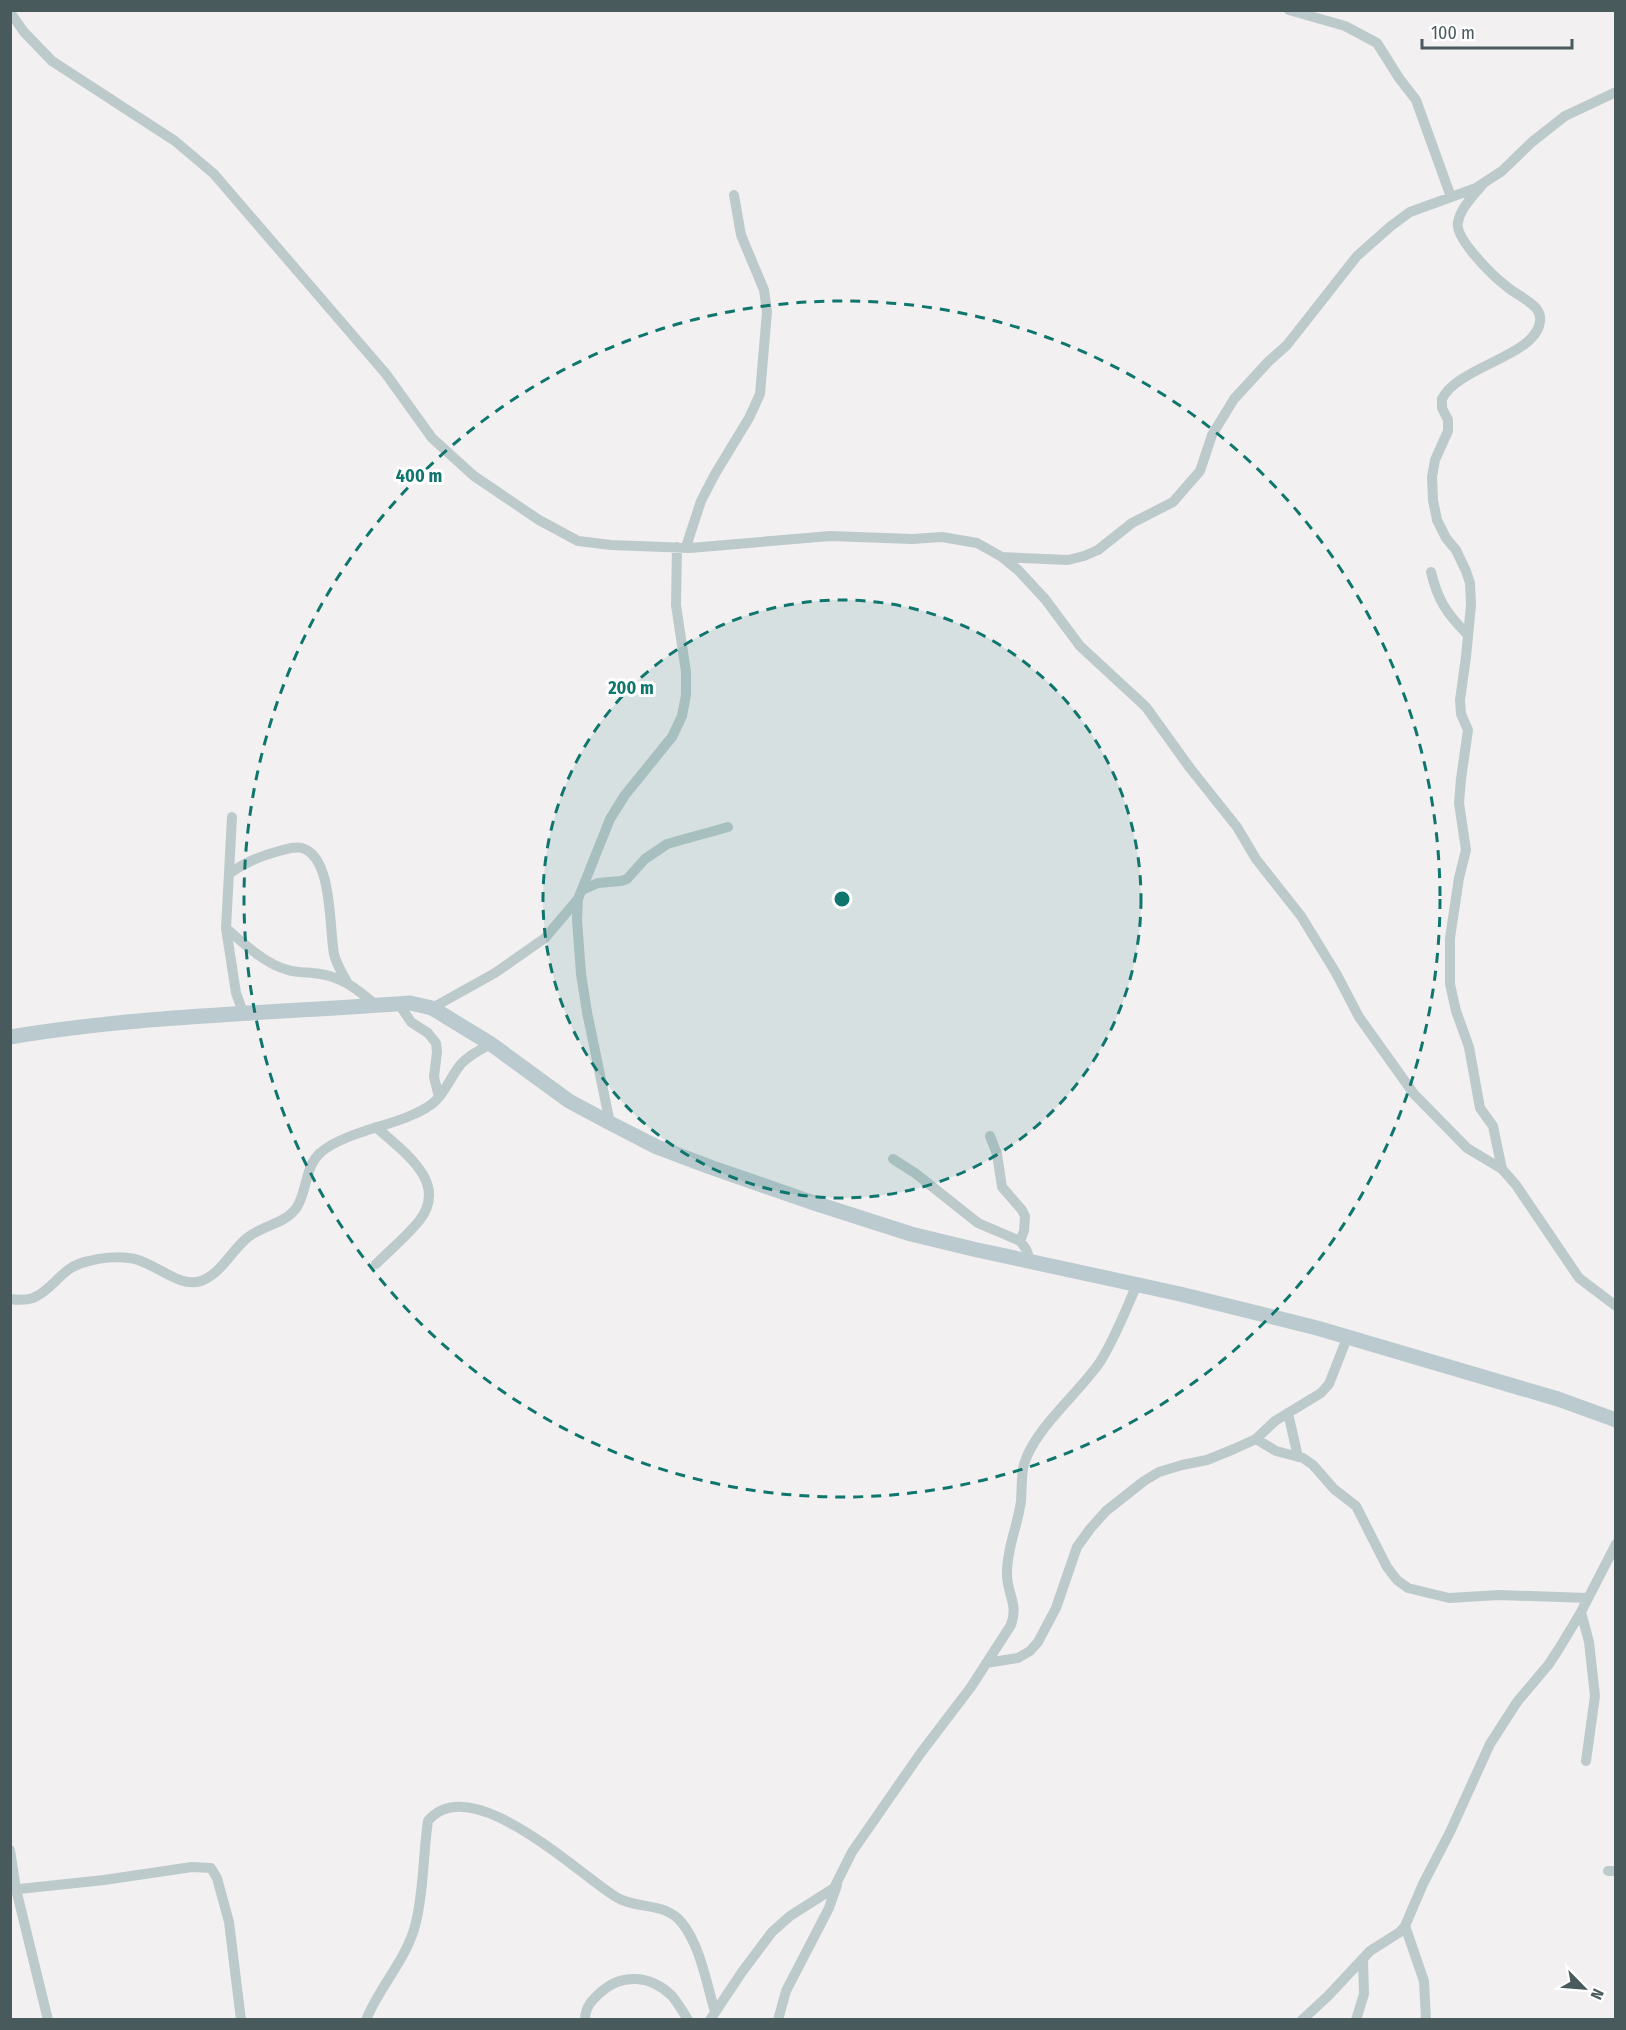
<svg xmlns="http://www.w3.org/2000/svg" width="1626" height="2030" font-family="'Fira Sans Condensed',sans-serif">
  <rect width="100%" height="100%" fill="#f3f0f1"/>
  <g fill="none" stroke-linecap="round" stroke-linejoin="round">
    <path stroke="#bdcacc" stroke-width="10" d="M1289 10 1345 26 1377 43 1399 78 1416 100 1451 197
      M10 12 24 32 52 61 175 141 214 174 386 374 432 438 474 476 539 520 578 541 611 545 690 548 830 536 912 539 942 537 977 543 1002 557 1018 570 1045 599 1080 646 1146 707 1190 768 1237 827 1256 859 1301 916 1336 973 1359 1017 1414 1094 1467 1148 1502 1169
      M1483 184C1474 195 1461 207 1458 222 1454 238 1493 276 1506 286 1515 294 1528 299 1536 308 1539 312 1541 316 1540 321 1537 356 1458 366 1442 399V408L1448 420V431L1435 460 1432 477 1433 500 1437 520 1446 538 1456 550 1466 571 1470 583 1471 605 1466 657 1460 700 1461 714 1468 730 1461 779 1459 803 1466 850 1459 878 1450 938V984L1456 1011 1469 1047 1480 1108 1493 1126 1502 1169 1516 1185 1579 1278 1616 1306
      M686 547 701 501 715 474 749 418 760 394 767 312 764 290 741 235 734 195
      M1002 557 1068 560 1084 556 1098 550 1132 523 1173 502 1200 471 1212 435 1234 399 1268 362 1287 345 1357 256 1391 226 1410 212 1476 188 1502 171 1532 142 1565 116 1616 92
      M1431 572C1438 601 1447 614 1468 635
      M232 817 226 928 236 993 244 1015
      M229 874C245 862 260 856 279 851 287 849 294 846 302 848 333 857 329 928 334 954 336 964 343 974 348 984
      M582 890 598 883 621 881 627 879 645 859 667 844 728 827
      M226 928C243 943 265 964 288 970 298 973 309 972 320 974 343 977 359 991 376 1005
      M399 1004 411 1022 428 1033 436 1043 437 1052 434 1077 439 1097
      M432 1008 495 973 545 938 578 899
      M610 1123 587 1012 581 974 577 920 578 899 610 819 625 795 672 737 682 716 686 695V672L676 605 677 547
      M376 1127C402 1151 450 1182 419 1221 406 1237 390 1250 376 1264
      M990 1136 997 1154 1002 1187 1022 1210 1025 1216 1024 1231 1020 1241
      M893 1159 915 1173 978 1223 1020 1241 1026 1249 1031 1263
      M10 1299C17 1300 27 1300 33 1298 55 1289 61 1266 89 1261 100 1258 117 1256 129 1258 153 1260 178 1289 201 1281 221 1274 231 1251 247 1238 262 1225 286 1224 297 1207 307 1191 305 1167 320 1153 348 1129 402 1126 432 1104 445 1094 450 1077 461 1064 469 1055 481 1049 491 1044
      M1288 1413 1298 1457
      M1256 1439 1276 1451 1303 1458 1313 1465 1334 1489 1356 1506 1387 1567 1397 1580 1408 1588 1449 1598 1499 1595 1587 1598
      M1581 1612 1589 1642 1595 1696 1586 1761
      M986 1663 1018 1658 1030 1651 1038 1642 1056 1608 1077 1547 1090 1529 1106 1511 1144 1481 1159 1472 1182 1465 1207 1460 1234 1449 1256 1439 1275 1421 1321 1393 1329 1384 1347 1338
      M10 1850 16 1889 48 2020
      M1608 1871H1616
      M10 1890 104 1880 192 1867 211 1868 217 1878 229 1922 241 2020
      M1405 1926 1424 1981 1426 2020
      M366 2020C380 1985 408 1958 416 1922 424 1889 423 1854 428 1821 471 1769 578 1874 616 1897 637 1910 665 1901 682 1923 700 1945 707 1985 715 2012
      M585 2020C585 2007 592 2000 601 1992 622 1973 651 1975 672 1996 678 2003 683 2012 688 2020
      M710 2020 742 1972 772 1932 790 1916 834 1888 852 1852 920 1754 971 1687 1011 1625C1019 1603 1006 1593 1007 1572 1007 1547 1018 1525 1021 1501 1022 1489 1021 1476 1024 1464 1035 1428 1078 1394 1100 1362 1115 1338 1126 1310 1137 1284
      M778 2020 786 1991 829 1908 837 1885
      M1302 2020 1328 1996 1370 1951 1400 1932 1405 1926 1423 1884 1450 1832 1490 1744 1517 1702 1549 1664 1560 1647 1581 1612 1616 1544
      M1356 2020 1364 1994 1363 1959"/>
    <path stroke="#bacace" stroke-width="15" d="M10 1037C142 1015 277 1013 410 1003L432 1008 491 1044 569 1101 610 1123 657 1147 710 1167 808 1201 911 1234 973 1249 1180 1294 1317 1328 1558 1399 1616 1420"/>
  </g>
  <circle cx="842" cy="899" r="299" fill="#0f766e" fill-opacity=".12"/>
  <g fill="none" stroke="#0f766e" stroke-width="3" stroke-dasharray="10 8">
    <circle cx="842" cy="899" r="299"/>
    <circle cx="842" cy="899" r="598"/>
  </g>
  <circle cx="842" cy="899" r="9" fill="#0f766e" stroke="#fff" stroke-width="3"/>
  <g font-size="18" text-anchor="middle" font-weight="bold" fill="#0f766e" stroke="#fff" stroke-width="6" stroke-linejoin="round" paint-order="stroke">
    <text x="419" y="482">400 m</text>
    <text x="631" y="694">200 m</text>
  </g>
  <rect width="1626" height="2030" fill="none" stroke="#495a5d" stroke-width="24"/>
  <g transform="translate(1584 1988) rotate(115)" stroke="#ffffff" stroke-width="4.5" paint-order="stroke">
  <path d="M0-4.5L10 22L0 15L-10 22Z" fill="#495a5d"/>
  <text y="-9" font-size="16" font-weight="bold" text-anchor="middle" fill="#495a5d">N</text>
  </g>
  <path d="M1422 39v9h150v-9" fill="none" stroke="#495a5d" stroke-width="3"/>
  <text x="1431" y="39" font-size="18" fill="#495a5d" stroke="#ffffff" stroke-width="4.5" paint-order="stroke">100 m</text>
</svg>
